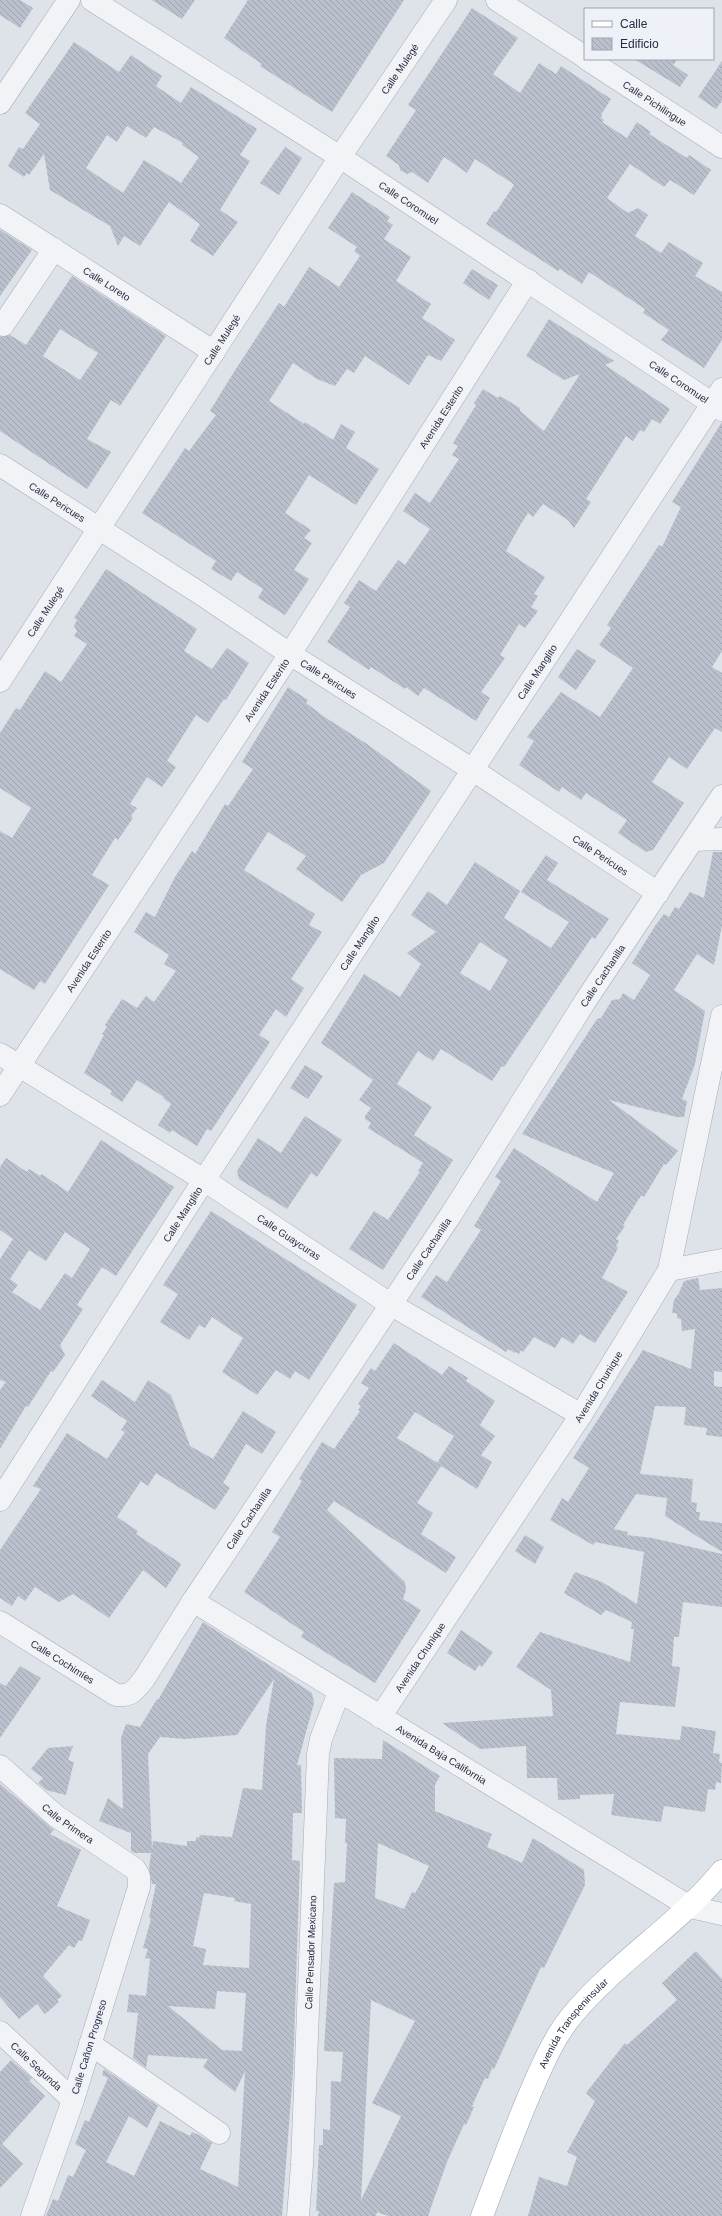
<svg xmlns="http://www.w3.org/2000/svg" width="722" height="2216" font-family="Arial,sans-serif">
  <defs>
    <pattern id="building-back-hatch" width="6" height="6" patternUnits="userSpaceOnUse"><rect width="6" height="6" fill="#bbc0cd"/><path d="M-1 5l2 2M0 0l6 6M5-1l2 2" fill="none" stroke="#a1a5b1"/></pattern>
  </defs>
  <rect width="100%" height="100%" fill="#dee2e9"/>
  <path fill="url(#building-back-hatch)" fill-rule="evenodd" d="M0 0H20L33 8 20 28 0 15Z
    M152 0H195L182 19Z
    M248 0H404L332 112 260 66 262 64 224 38Z
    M472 8 518 38 493 74 520 93 539 63 556 74 561 66 611 99 601 115 602 116 601 118 604 120 602 122 627 138 637 122 651 132 649 134 687 158 689 155 711 170 694 195 670 180 664 187 630 164 607 198 628 213 638 208 648 215 635 236 661 253 669 242 703 263 695 276 722 292V340L704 368 661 340 669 330 643 313 645 309 589 272 582 284 560 269 558 271 486 224 494 211 496 212 514 185 512 183 475 159 467 173 444 157 428 183 412 172 407 174 400 170 399 165 386 156 416 110 408 105Z
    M74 42 119 72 131 55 162 76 156 86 181 103 191 87 257 129 240 155 250 161 220 210 238 222 213 256 190 241 200 224 169 202 140 246 124 236 118 246 110 226 50 190 44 154 29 175 27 173 24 177 8 166 19 147 23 149 40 124 25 113ZM127 126 146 138 154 127 183 143 182 145 199 157 181 183 144 160 123 193 86 168 107 135 117 142Z
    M634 59H678L673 65 688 75 680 87Z
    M722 61V101L716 109 698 97Z
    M285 147 302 158 279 195 260 183Z
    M352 192 390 217 387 221 393 225 384 239 411 257 396 281 431 304 422 318 455 340 441 361 428 355 409 385 365 356 354 373 347 369 335 386 317 379 293 363 269 401 304 424 305 422 333 440 341 424 355 432 346 448 379 469 356 505 309 475 285 513 311 530 304 538 312 543 294 570 309 579 285 615 258 598 263 589 237 572 231 581 211 569 216 561 142 513 185 448 189 451 216 415 210 411 232 375 279 303 284 307 309 267 339 287 360 256 354 251 357 247 328 228Z
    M0 230 32 250 0 296Z
    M472 269 498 285 489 300 463 283Z
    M72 276 166 336 120 406 111 400 87 439 111 452 87 489 0 431V337L10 335 26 345ZM60 329 98 353 80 380 43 356Z
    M549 319 614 361 605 365 670 409 660 424 652 419 644 432 640 430 633 441 626 436 586 499 591 502 574 528 568 520 543 504 533 517 528 513 519 527 506 551 545 577 534 594 538 596 531 607 538 611 525 628 519 624 500 655 505 658 481 692 490 698 476 721 424 688 418 696 406 687 405 689 371 667 369 670 327 642 350 607 344 603 359 580 376 591 398 560 405 565 430 529 403 511 415 493 430 503 459 459 452 455 458 446 453 443 476 405 474 403 483 389 498 398 500 396 520 408V411L544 431 580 374 564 380 526 356Z
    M722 422V651L712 667 722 673V732L715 728 687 769 669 757 652 782 684 803 653 850 646 852 618 833 627 820 586 793 581 800 562 787 559 792 519 765 534 741 527 737 561 692 600 717 633 668 599 645 611 628 607 625 659 545 662 547 681 507 672 502Z
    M106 569 197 629 184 651 212 669 227 648 249 663 226 700 224 699 208 723 196 715 167 761 176 767 162 787 147 777 130 804 137 808 131 816 133 818 118 840 115 838 92 875 109 885 45 984 40 981 34 990 0 969V831L12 838 31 808 0 788V733L16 708 20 710 45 671 61 682 87 644 74 636 77 631 74 626 77 620 74 618Z
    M577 649 596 661 576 690 558 677Z
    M288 687 308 700 306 703 323 716 367 744 431 791 384 863 361 875 342 902 296 869 306 856 268 832 244 870 315 914 309 925 322 932 291 979 304 988 286 1017 276 1009 259 1035 270 1042 211 1131 207 1129 197 1146 172 1130 170 1133 158 1125 171 1104 163 1098 164 1097 137 1080 122 1102 110 1094 112 1091 84 1073 104 1035 102 1034 107 1027 105 1025 122 999 137 1008 146 996 154 1002 176 971 164 964 169 955 134 932 146 912 155 917 175 877 192 851 195 854 225 804 228 806 253 769 242 762Z
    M713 852H722V926L714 965 697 954 674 990 705 1011 695 1064 682 1099 687 1101 684 1117H677L609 1100 678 1151 666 1165 664 1164 644 1197 642 1195 638 1200 623 1225 625 1226 616 1239 619 1241 616 1246 618 1248 602 1278 628 1292 595 1343 580 1334 573 1344 562 1337 555 1348 534 1337 523 1352 521 1350 519 1354 516 1352 515 1353 508 1349 506 1352 421 1297 436 1275 447 1282 481 1230 474 1226 501 1181 495 1177 514 1148 597 1202 614 1173 522 1134 597 1019 601 1018 612 1000 620 999 623 993 634 1000 650 975 632 963 655 926 664 914 669 917 675 907 679 909 690 892 704 898Z
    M546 855 558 863 547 880 609 919 595 939 592 937 504 1067 502 1066 492 1081 441 1049 433 1061 418 1051 416 1054 397 1084 432 1107 414 1135 453 1160 383 1270 349 1249 374 1211 388 1220 420 1172 418 1171 423 1163 368 1128 371 1123 365 1119V1116L371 1108 359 1100 373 1080 321 1043 364 974 400 997 421 964 407 953 436 932 411 915 428 891 447 905 475 862 520 891 504 918 551 948 569 922 521 892ZM480 942 508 960 490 991 460 973Z
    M305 1065 323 1076 308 1099 290 1088Z
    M305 1116 342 1140 317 1177 311 1173 287 1209 239 1179 237 1171 258 1138 281 1153Z
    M101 1140 174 1187 116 1276 102 1267 77 1305 83 1309 60 1345 65 1355 53 1372 51 1371 28 1407 26 1406 0 1449V1390L6 1382 0 1380V1259L13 1239 0 1230V1167L6 1158 27 1172 29 1169 40 1176 42 1174 68 1192ZM65 1232 90 1249 72 1278 65 1273 40 1310 12 1292 18 1285 10 1279 29 1250 46 1261Z
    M211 1211 357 1305 309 1380 295 1371 290 1379 276 1370 257 1395 222 1372 243 1338 212 1317 205 1328 199 1325 189 1340 160 1322 178 1294 163 1285Z
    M698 1278 700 1290 722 1288V1372L714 1371V1386L722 1387V1437L706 1435 707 1428 684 1425 686 1407 655 1406 640 1474 693 1479 691 1502 697 1503 696 1512H700L699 1520 722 1523V1552L665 1516 667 1498 636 1494 614 1529 628 1532 627 1535 652 1538 722 1554V1607L683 1602 679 1637H674L672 1666 680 1667 675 1707 620 1702 616 1734 680 1740 682 1726 716 1731 713 1753 720 1754 719 1762 722 1763 721 1783 716 1782 715 1790 708 1789 705 1812 664 1806 661 1822 611 1815 614 1794 580 1795V1799L558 1800 557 1778H527L526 1746 480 1749 442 1723 553 1716 551 1690 516 1667 540 1632 630 1662 634 1629H631L632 1622 606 1610 601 1615 564 1593 575 1572 602 1582 637 1604 644 1552 595 1542 593 1545 550 1520 562 1498 568 1502 589 1468 573 1458 643 1350 691 1369 695 1329 682 1331 681 1319 677 1318V1313H672L674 1300 679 1293 684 1281Z
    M394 1343 442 1375 449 1366 468 1378 466 1381 495 1401 480 1425 495 1436 481 1455 492 1462 477 1489 441 1466 417 1503 433 1513 421 1534 456 1557 446 1573 334 1501 327 1510 405 1582 406 1590 403 1599 421 1610 375 1683 301 1637 304 1632 244 1592 280 1537 272 1532 302 1481 299 1479 322 1442 334 1449 360 1411 358 1410 361 1406 358 1404 369 1388 361 1383 371 1368 375 1371ZM415 1412 454 1436 437 1463 441 1465 397 1438Z
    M102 1380 135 1402 148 1380 171 1395 190 1446 213 1459 243 1411 276 1432 262 1454 246 1444 223 1483 230 1488 215 1510 156 1473 148 1486 141 1481 117 1517 138 1531 136 1534 180 1563 181 1565 166 1588 143 1570 109 1618 73 1594 59 1602 35 1587 25 1601 18 1596 12 1606 0 1598V1550L41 1489 33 1486 67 1433 107 1459 125 1432 121 1430 127 1421 91 1396Z
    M525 1535 544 1547 535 1564 515 1551Z
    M203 1622 312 1693 314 1703 297 1765H301L302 1813H293L292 1860 300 1861 293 2072 282 2216H46L53 2199 58 2201 68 2175 73 2177 86 2150 75 2144 85 2120 89 2122 108 2078 102 2075 104 2069 158 2106 147 2128 129 2116 106 2162 134 2176 160 2121 190 2136 192 2132 199 2135 212 2143 200 2169 238 2187 245 2071 235 2092 203 2067 208 2059 148 2055 146 2068 133 2058 138 2013 127 2012 129 1994 146 1996 150 1959 145 1958 148 1949 143 1948 151 1919 149 1918 156 1884H152L149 1869 151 1853H134L131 1851V1833L99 1821 108 1798 123 1809 121 1738 126 1724 140 1727 157 1699 158 1700ZM274 1679 266 1726 262 1790 243 1788 232 1837 200 1835 199 1838 196 1837V1841H187V1846L153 1841 152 1850 148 1754 160 1737 185 1739 237 1735ZM204 1893 235 1898 234 1901 251 1904 249 1968 203 1965 206 1949 193 1946ZM217 1991 246 1993 242 2051 222 2050 168 2006 215 2009Z
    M461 1630 493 1652 482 1667 479 1665 475 1671 447 1653Z
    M20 1666 41 1678 0 1738V1683L6 1686Z
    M383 1740 440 1776 435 1785V1811L492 1834 487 1847 522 1863 533 1838 584 1870 585 1885 544 1968 541 1967 494 2069 492 2068 488 2079 485 2078 472 2106 474 2107 466 2125 464 2124 447 2162 428 2216H388L377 2212 376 2216H318L319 2211H316L319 2145H323V2129L330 2130 331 2081 341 2082 343 2052 324 2051 334 1883 345 1882 347 1843H345L346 1819 335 1818 334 1758 382 1759ZM378 1843 429 1866 422 1881 415 1893 412 1892 404 1909 375 1898ZM371 2000 415 2021 372 2103 401 2116 361 2200Z
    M73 1746 68 1760 74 1762 66 1795 46 1790 38 1783 43 1778 31 1769 48 1748Z
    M0 1784 54 1830 50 1834 81 1850 57 1906 90 1920 82 1941 79 1940 74 1948 69 1945 43 1976 62 1996 57 2000 59 2002 45 2014 37 2004 19 2019 0 1997Z
    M696 1951 722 1979V2216H528L539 2177 567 2186 577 2157 567 2152 595 2101 586 2093 625 2043 627 2045 677 2000 662 1983Z
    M11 2060 32 2078 29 2081 45 2096 2 2144 23 2164 0 2188V2072Z"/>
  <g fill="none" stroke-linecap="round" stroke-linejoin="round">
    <defs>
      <g id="minor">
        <path id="s1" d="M92 0 340 157 722 410"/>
        <path d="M497 0 585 57"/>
        <path id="s2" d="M587 59 722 147"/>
        <path d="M0 103 69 0"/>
        <path id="s3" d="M0 215 214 352"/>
        <path d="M3 325 54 249"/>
        <path id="s4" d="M0 465 201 594 290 654 473 770 658 893"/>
        <path id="s5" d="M0 681 340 157 446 0"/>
        <path d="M694 840 722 839"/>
        <path id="s6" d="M0 1054 204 1180 390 1304 581 1415"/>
        <path id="s7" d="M0 1095 290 654 528 280"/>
        <path d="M669 1270 722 1260"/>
        <path id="s8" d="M0 1500 204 1180 722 389"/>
        <path id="s9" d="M193 1601 690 1907 722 1914"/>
        <path id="s10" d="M0 1622 116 1695C131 1697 135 1690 144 1679L193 1601 452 1213 586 1000 722 796"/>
        <path id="s11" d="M380 1717 581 1415 669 1270 722 1016"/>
        <path id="s12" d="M0 1766 56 1816 135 1869 139 1876V1887L73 2100 32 2216"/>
        <path id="s13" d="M0 2032 73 2100"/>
        <path d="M90 2044 219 2133"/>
        <path id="s14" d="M298 2216 302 2165 318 1754 321 1739 339 1692"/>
      </g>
      <g id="major">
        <path id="s15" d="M482 2216C499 2172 515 2127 534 2084 545 2059 556 2034 574 2013 619 1960 679 1924 722 1871"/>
      </g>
    </defs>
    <use href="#minor" stroke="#a7acb7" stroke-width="23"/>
    <use href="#major" stroke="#9ca4b6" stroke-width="23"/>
    <use href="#minor" stroke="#f1f3f7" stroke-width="22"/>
    <use href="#major" stroke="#fff" stroke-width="22"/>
  </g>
  <g text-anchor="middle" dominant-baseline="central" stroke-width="4" stroke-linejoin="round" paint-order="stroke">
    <g font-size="10" fill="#262d42" stroke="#eef1f7">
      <text stroke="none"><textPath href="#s5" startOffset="731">Calle Mulegé</textPath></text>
      <text stroke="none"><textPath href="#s2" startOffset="81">Calle Pichilingue</textPath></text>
      <text stroke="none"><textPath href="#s1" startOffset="376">Calle Coromuel</textPath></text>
      <text stroke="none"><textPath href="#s3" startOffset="127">Calle Loreto</textPath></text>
      <text stroke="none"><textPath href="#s5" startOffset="407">Calle Mulegé</textPath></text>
      <text stroke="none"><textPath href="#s1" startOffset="700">Calle Coromuel</textPath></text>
      <text stroke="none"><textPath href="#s7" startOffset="809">Avenida Esterito</textPath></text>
      <text stroke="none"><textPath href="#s4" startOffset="68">Calle Pericues</textPath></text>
      <text stroke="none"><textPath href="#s5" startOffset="83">Calle Mulegé</textPath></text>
      <text stroke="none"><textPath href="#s8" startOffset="987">Calle Manglito</textPath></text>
      <text stroke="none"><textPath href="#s4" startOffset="392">Calle Pericues</textPath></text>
      <text stroke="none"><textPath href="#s7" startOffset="485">Avenida Esterito</textPath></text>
      <text stroke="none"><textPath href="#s4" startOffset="716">Calle Pericues</textPath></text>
      <text stroke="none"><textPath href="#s8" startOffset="663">Calle Manglito</textPath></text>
      <text stroke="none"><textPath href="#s7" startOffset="161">Avenida Esterito</textPath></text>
      <text stroke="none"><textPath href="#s10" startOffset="1011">Calle Cachanilla</textPath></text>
      <text stroke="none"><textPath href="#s8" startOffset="339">Calle Manglito</textPath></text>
      <text stroke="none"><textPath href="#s6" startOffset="342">Calle Guaycuras</textPath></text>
      <text stroke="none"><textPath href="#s10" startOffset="687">Calle Cachanilla</textPath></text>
      <text stroke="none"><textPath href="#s11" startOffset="396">Avenida Chunique</textPath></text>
      <text stroke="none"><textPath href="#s10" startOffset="363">Calle Cachanilla</textPath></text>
      <text stroke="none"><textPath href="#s11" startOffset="72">Avenida Chunique</textPath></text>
      <text stroke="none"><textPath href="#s10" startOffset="74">Calle Cochimíes</textPath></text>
      <text stroke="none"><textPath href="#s9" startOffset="292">Avenida Baja California</textPath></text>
      <text stroke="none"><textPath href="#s12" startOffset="89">Calle Primera</textPath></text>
      <text stroke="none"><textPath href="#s14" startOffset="264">Calle Pensador Mexicano</textPath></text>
      <text stroke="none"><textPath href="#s15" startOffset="215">Avenida Transpeninsular</textPath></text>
      <text transform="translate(89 2047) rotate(-73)">Calle Cañon Progreso</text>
      <text stroke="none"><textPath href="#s13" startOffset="50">Calle Segunda</textPath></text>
    </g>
  </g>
  <rect x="584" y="8" width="130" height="52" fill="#eef1f7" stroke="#9ea3af"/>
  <rect x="592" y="21" width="20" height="6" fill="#ffffff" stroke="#9ea3af"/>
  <text x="620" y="28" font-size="12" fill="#262d42">Calle</text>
  <rect x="592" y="38" width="20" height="12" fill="url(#building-back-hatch)" stroke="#9ea3af"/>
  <text x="620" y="48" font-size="12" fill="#262d42">Edificio</text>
</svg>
